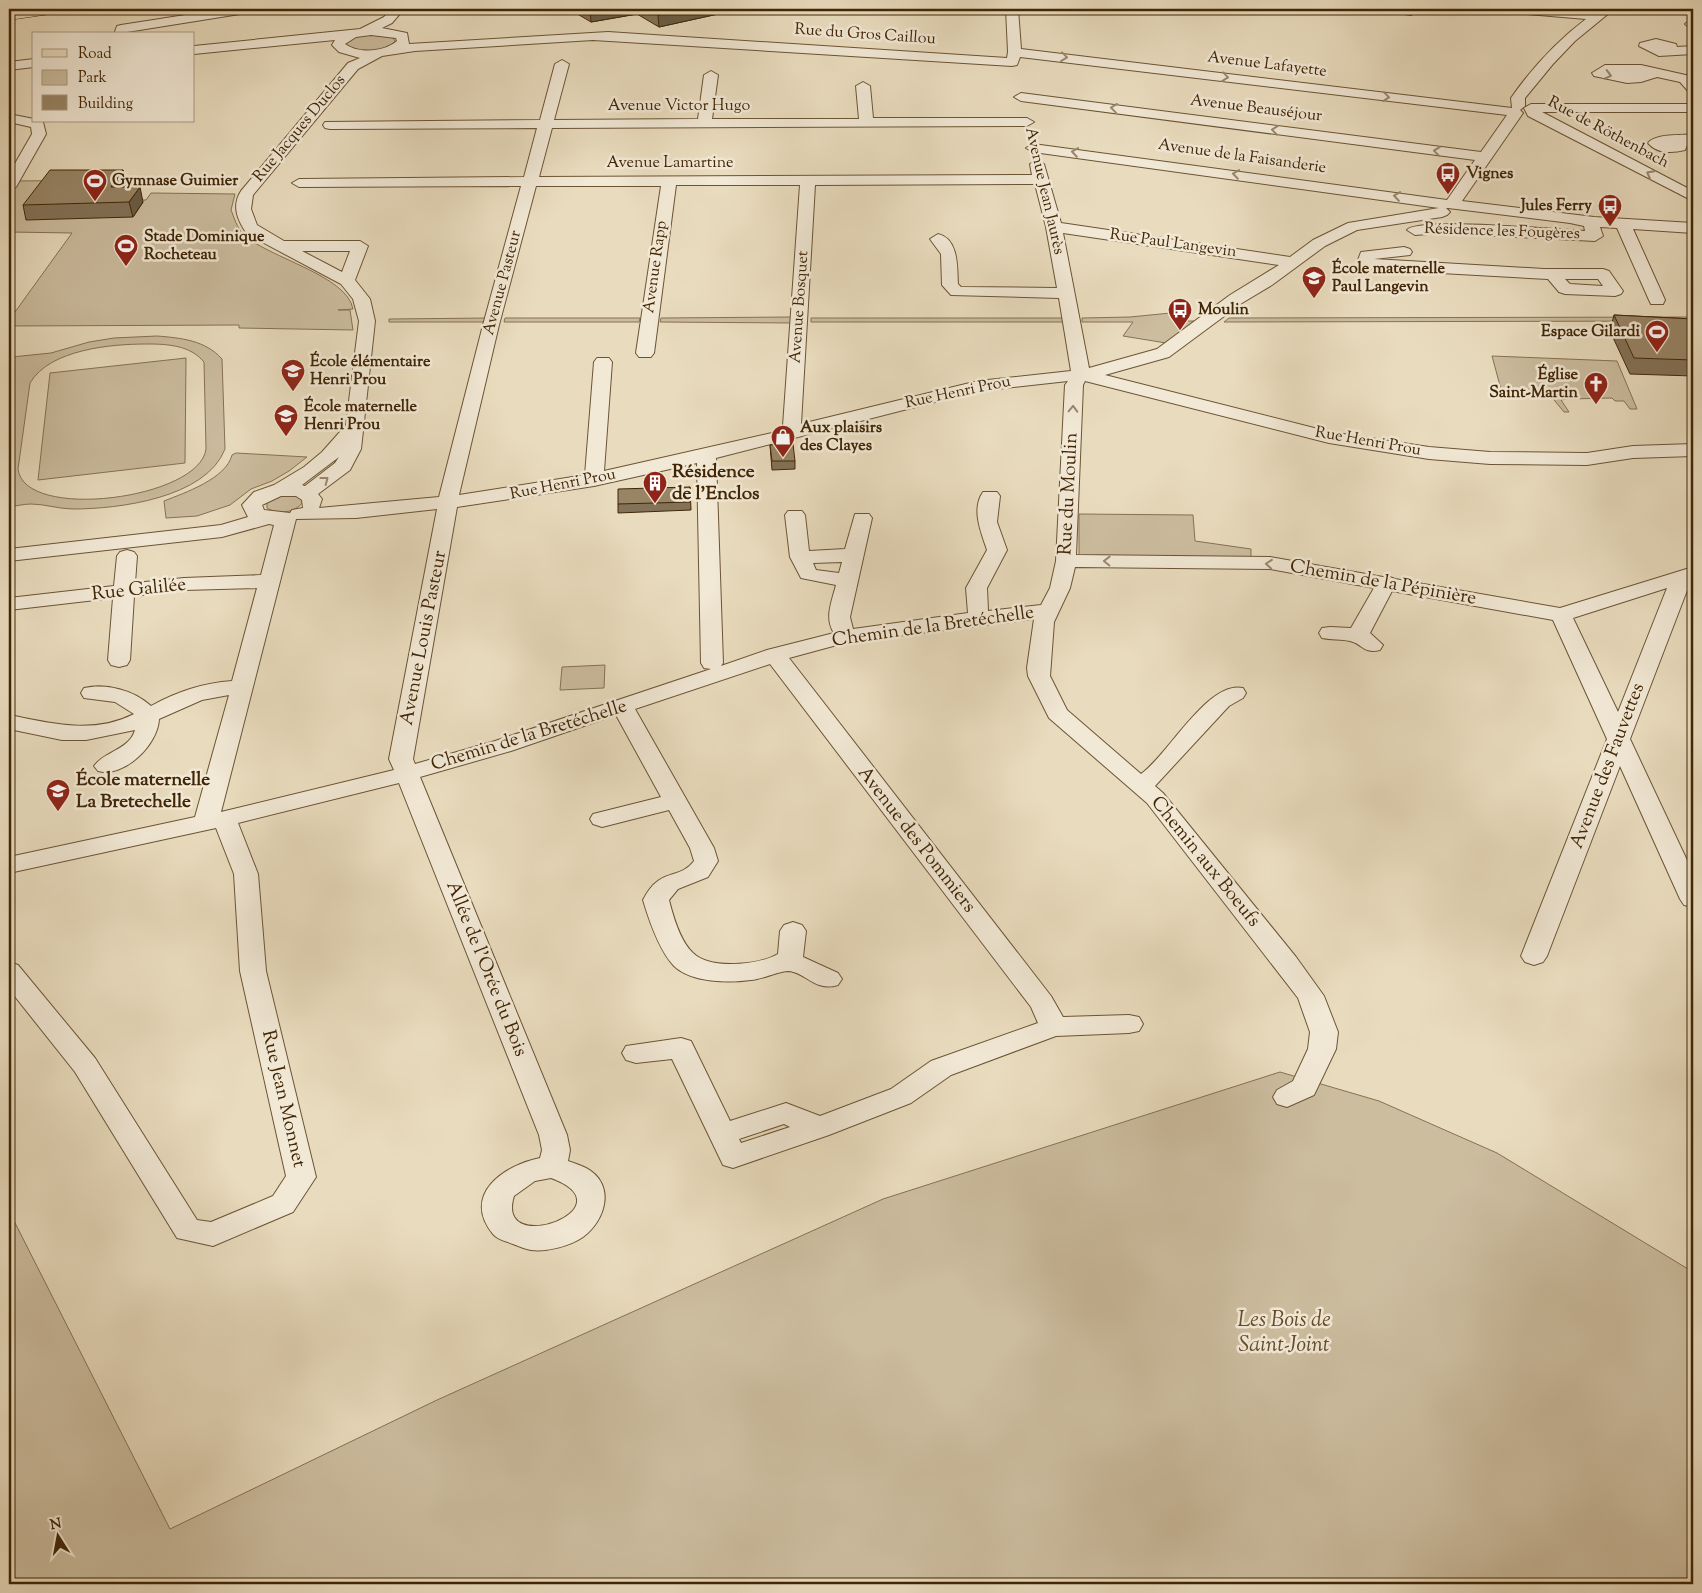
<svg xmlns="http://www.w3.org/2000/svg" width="1702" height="1593" font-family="'Sorts Mill Goudy',serif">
  <rect width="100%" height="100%" fill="#e9dcbe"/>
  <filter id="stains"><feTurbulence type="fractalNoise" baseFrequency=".004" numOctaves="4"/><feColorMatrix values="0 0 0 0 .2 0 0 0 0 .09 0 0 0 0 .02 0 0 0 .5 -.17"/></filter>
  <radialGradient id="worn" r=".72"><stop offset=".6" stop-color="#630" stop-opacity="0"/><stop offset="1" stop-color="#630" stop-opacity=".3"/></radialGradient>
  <path fill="#ccbd9f" stroke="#867252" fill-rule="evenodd" d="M372 34 392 37 396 42C384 54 357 54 345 44L356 36Z
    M131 180 119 200H146L151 193 235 194 231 210C234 217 237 228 243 234 268 258 347 275 353 309L338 310H350L353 330 239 328V325L9 326V313L15 312 72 233 9 232V187L13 181Z
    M1191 311 1186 321H1194L1166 343 1123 336 1133 322H1082V318L1130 317Z
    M793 317 794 323 660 322 661 318Z
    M1693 317V321L1224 322 1229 318Z
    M487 318V322H389V319Z
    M505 318H640L639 322H504Z
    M811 318H1063L1064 322H811Z
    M157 336C181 338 205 340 222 359L225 449C206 498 119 509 73 509 59 509 45 504 31 504 24 504 16 506 9 507V380L12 357 51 353 89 342 114 338ZM147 344C167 344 190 345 204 362L206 449C200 499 24 522 18 469L30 383C50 349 112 344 147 344Z
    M1492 356 1617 361 1637 409H1630L1624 401H1615L1612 398 1567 399 1561 400 1569 412H1564L1550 395 1502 393Z
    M186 358 185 463 38 480 50 373Z
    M236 453 307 457 289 471 272 481 251 489 230 505 197 516 166 518 164 501C184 493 226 479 232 455Z
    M279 495H296L303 499V502C295 513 278 515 267 508V502Z
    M1079 514 1193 515 1195 541 1251 549V558L1079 557Z
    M605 665 604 688 560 690 562 667Z
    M1280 1072 1379 1101 1497 1153 1693 1272V1584H9V1211L170 1529 437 1400 883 1199Z"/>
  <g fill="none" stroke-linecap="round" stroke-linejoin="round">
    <defs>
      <path id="minor" d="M224 9H252L246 13 127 32 126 34H114L117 26 121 25Z
        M391 9H404L392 23 382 28 407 33 409 44 608 32 1007 58 1008 52 1006 9H1018L1021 49 1512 108 1511 98C1532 68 1557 41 1586 19L1514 13 1508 9H1555L1595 12 1600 9H1614L1575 41 1553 64 1525 98V106L1520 110 1523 113 1462 201 1594 217 1693 223V233L1633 229 1665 300 1663 304H1651L1649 300 1617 228 1600 227 1603 236 1595 241 1440 233 1415 235 1407 230C1416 217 1562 230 1585 231L1584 226 1570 223 1448 208H1446L1450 212 1447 215 1442 217 1357 230 1325 246 1272 285 1242 303 1169 357 1105 375 1330 432 1429 447 1490 452 1587 453 1633 446 1693 444V456L1633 458 1587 465 1490 464 1429 459 1329 443 1085 381 1083 385 1076 555 1270 557 1383 577 1387 576 1395 579 1560 608 1693 567V580H1691L1630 739 1693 873V907L1684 905 1680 899 1620 766 1547 956 1543 962 1534 965 1525 962 1521 956 1607 739 1553 620 1392 591 1370 633 1383 645 1380 650C1363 654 1363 644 1350 641 1341 639 1332 640 1322 638L1319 633 1322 628 1330 627 1351 628 1374 588 1270 569 1075 567 1070 588 1054 622 1050 676 1067 710 1141 774C1168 755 1208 680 1243 688L1246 693 1243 698 1229 706 1155 786 1163 793 1296 957 1324 996 1338 1032 1336 1049 1314 1095 1287 1107 1277 1104 1273 1097 1277 1090 1293 1081 1308 1049 1310 1032 1298 998 1147 803 1049 718 1028 676 1027 668 1034 619 848 642 789 658 1051 996 1063 1017 1129 1015 1139 1017 1143 1024 1139 1031 1129 1033 1056 1036 951 1075 911 1103 829 1135 733 1168 723 1165 672 1059 636 1063 626 1060 622 1053 626 1046 681 1038 691 1041 730 1121 786 1103 820 1116 891 1089 931 1061 1038 1023 1031 1007 770 664 635 709 714 848 718 861 708 877 678 889 669 900C673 916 680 941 693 953 710 970 759 965 778 954L780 931 784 925 793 922 802 925 806 931 803 957 838 973 842 979 838 985C814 992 806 972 788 971 780 971 762 979 751 980 729 983 692 983 674 966 659 950 649 920 643 900 660 866 679 881 694 861L690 848 669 810 602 827 593 824 590 819 593 814 661 797 616 715 511 751 420 777 567 1135 570 1150 568 1161C574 1163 580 1165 586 1168 616 1184 606 1220 583 1237 570 1246 547 1252 531 1250 525 1249 519 1246 513 1244 506 1241 498 1240 493 1234 461 1195 504 1165 540 1158L542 1150 539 1135 399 783 238 823 258 874 266 971 316 1177 293 1212 213 1246 177 1238 75 1072 9 989V962L18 965 95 1058 197 1220 211 1222 273 1196 286 1176 240 971 234 874 216 828 9 873V857L195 817 229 695 202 700 159 719C158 745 124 778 98 771L94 766C105 751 129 750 135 730L86 740H62L9 729V715C51 723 93 735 134 714L115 702 84 698 81 693 84 688C106 683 134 690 151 706 176 692 203 683 232 681L257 588 184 590 134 596 130 660 127 665 119 667 111 665 108 660 113 598 9 610V598L114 586 117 556 120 552 127 550 134 552 137 556 135 583 184 578 261 575 274 525 269 524 222 537 9 561V549L221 525 248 517 242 505 254 492 274 485 304 467 322 452 346 425 359 321 353 299 341 284 247 234C238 221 231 206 241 191L348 63 360 58 339 52 332 45 335 40 194 54V46L360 29 384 17ZM371 35 396 38 397 41C384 52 359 54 345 44L356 37ZM593 40 1012 66 1017 65 1020 57 1507 115 1481 152 1021 93 1014 97 1021 101 1475 160 1447 200 1033 144 1026 148 1033 152 1439 208 1348 223 1313 240 1290 257 1061 223 1044 164 1037 160 1030 164 1032 175 539 177 552 128 1027 126 1034 122 1027 118H873L870 86 863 82 856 86 859 119H712L718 75 711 71 704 75 698 119 554 120 569 64 562 60 555 64 540 120 325 122 323 125 325 128 330 129 537 128 524 177 299 179 292 183 299 187 521 186 483 325 439 497 319 508 322 499 318 494 350 470 361 449 375 321 370 299 355 280 368 246 360 241H284L257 225 251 209 253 195 358 69 382 56 415 51ZM1035 184 1046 227 1057 288 961 287 958 284C957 267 959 239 938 234L930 239 941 254 942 285 951 295 1059 298 1071 371 978 381 801 424 815 185ZM676 185H800L783 426 785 430 604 471 612 362 609 358H597L594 362 585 475 459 495 499 325 536 186H661L636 353 639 357H651L654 353ZM1063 233 1279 265 1230 295 1157 349 1089 368ZM302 251H350L342 272ZM1068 381 1065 385 1056 561 1050 588 1041 605 988 611 987 588 1007 550 997 522 1000 496 997 492H983C971 509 981 532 987 550L966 588 968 613 853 629 850 617 872 518 869 514H855L845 549 809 551 805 515 802 511H788L785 515 790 557 801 578 836 585C832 601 824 618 834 633L767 650 721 666 723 663 716 458 978 391ZM339 457 335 463 305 486 302 485ZM697 463 701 663 704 668 711 669 495 741 415 764 413 759 457 507 594 486ZM281 496H296L302 500 303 508 292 510 290 513 264 510 262 505ZM437 509 389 759 394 770 221 812 296 519 356 518ZM842 562 839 573 816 570 813 563ZM1667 588 1618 712 1573 618ZM784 1124 790 1127 741 1143 739 1139ZM551 1178C633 1208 494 1259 514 1196L535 1181Z
        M1389 9H1419L1411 15 1391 12Z
        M1693 18V30L1685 24Z
        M1656 39 1676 44 1677 47 1693 46V54L1659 56 1639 46 1640 43Z
        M34 59V67L9 70V62Z
        M1605 65H1641L1690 76 1693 80V92L1688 91 1680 82 1657 77 1641 82 1627 83 1594 76 1592 73Z
        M1531 104H1693V112H1542L1693 191V201L1528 116 1524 108Z
        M9 114 34 119V121L43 122 46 134 16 187 9 191V174L32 134 31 127 9 122Z
        M1693 134V142L1688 143 1685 150C1673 153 1657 154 1648 143 1656 133 1680 136 1693 134Z
        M1404 247 1410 249 1412 252 1410 255 1374 259 1544 269H1603L1609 271 1623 291 1621 294 1615 296 1565 294 1559 292 1548 279 1369 269 1363 267 1358 260 1361 252ZM1565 279H1598L1603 286 1570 284Z"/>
      <path id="major" d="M29 9H64L57 13 9 20V12Z"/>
    </defs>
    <use href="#minor" stroke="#6b5434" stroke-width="2"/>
    <use href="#major" stroke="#412606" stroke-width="1"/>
    <use href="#minor" fill="#f1e8d5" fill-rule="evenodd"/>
    <use href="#major" fill="#e9dcbe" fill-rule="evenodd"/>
  </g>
  <path fill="#837258" stroke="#412606" d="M569 9H718V14L659 27 637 14 591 22Z
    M123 170 127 184 124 187 143 202 133 217 26 220 23 205Z
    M1614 315 1693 319V376L1630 374 1610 331Z
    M770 445 795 461V469L772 470Z
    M690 487 691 510 618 513V504Z"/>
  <path fill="#6a5d47" stroke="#412606" d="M597 9H636L637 14 591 22 590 10Z
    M687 9H718V14L659 27 658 15Z
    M123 170 127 184 115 202 111 187Z
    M140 187 143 202 133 217 129 202Z"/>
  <path fill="#988566" stroke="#412606" d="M648 9H687L658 15Z
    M50 170H123L111 187H140L129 202 23 205Z
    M1614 315 1693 319V360L1634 358Z
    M793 444 795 461H772L770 445Z
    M690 487V502L618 504V489Z"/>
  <defs><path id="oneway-chevron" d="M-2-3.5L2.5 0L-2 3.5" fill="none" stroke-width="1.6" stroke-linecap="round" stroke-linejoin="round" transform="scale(1.25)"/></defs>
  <g stroke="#99876e">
    <use href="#oneway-chevron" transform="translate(1064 57) rotate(7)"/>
    <use href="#oneway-chevron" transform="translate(1608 75) rotate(15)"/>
    <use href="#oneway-chevron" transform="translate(1225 77) rotate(7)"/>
    <use href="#oneway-chevron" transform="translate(1386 97) rotate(7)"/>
    <use href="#oneway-chevron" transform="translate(1114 108) rotate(-173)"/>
    <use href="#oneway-chevron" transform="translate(1275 130) rotate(-173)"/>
    <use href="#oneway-chevron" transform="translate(1437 151) rotate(-173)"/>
    <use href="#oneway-chevron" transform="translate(1075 152) rotate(-172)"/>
    <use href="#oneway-chevron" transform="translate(1236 174) rotate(-172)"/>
    <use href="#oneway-chevron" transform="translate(1650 174) rotate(-152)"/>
    <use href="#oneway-chevron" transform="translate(1397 196) rotate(-172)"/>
    <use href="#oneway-chevron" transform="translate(1073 409) rotate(-88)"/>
    <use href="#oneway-chevron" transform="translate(325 480) rotate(-37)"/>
    <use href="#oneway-chevron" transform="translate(1107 561) rotate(-179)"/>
    <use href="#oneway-chevron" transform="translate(1269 564) rotate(-175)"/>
  </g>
  <defs>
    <symbol id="bus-pin" viewBox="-11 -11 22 30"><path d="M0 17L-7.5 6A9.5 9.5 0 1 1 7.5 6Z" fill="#8f2418" stroke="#f1e8d5"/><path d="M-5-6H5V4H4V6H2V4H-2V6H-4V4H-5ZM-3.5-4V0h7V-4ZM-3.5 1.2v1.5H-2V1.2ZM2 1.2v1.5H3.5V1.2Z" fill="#fff"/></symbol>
    <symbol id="stadium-pin" viewBox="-11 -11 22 30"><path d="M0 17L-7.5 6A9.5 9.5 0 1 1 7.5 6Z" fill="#8f2418" stroke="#f1e8d5"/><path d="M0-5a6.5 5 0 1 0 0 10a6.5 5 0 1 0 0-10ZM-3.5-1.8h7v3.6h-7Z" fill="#fff"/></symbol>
    <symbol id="school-pin" viewBox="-11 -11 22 30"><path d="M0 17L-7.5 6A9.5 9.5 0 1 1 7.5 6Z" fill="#8f2418" stroke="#f1e8d5"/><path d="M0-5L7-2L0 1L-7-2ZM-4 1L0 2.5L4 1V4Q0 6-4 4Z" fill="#fff"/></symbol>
    <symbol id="church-pin" viewBox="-11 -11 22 30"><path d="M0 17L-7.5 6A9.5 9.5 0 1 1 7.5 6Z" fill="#8f2418" stroke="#f1e8d5"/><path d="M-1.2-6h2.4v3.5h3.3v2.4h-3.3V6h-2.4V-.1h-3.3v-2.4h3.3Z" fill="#fff"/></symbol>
    <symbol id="shop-pin" viewBox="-11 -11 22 30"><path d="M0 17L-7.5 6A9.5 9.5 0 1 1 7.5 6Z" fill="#8f2418" stroke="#f1e8d5"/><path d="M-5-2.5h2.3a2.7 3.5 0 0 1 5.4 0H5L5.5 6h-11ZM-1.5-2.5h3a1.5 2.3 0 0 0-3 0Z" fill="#fff"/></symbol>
    <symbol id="building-pin" viewBox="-11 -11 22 30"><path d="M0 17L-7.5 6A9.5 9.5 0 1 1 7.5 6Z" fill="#8f2418" stroke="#f1e8d5"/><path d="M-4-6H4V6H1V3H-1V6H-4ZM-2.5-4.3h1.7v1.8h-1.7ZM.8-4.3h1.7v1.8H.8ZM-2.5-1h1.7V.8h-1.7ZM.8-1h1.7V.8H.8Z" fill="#fff"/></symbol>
  </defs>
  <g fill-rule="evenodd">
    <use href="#bus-pin" x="1434" y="160" width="28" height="38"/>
    <use href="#stadium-pin" x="81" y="167" width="28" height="38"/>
    <use href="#bus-pin" x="1596" y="192" width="28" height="38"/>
    <use href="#stadium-pin" x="112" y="232" width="28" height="38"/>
    <use href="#school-pin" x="1300" y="264" width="28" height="38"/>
    <use href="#bus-pin" x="1166" y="296" width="28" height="38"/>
    <use href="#stadium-pin" x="1643" y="318" width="28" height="38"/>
    <use href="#school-pin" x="279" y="357" width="28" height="38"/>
    <use href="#church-pin" x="1582" y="370" width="28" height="38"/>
    <use href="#school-pin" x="272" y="402" width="28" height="38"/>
    <use href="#shop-pin" x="769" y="423" width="28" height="38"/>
    <use href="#building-pin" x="641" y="469" width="28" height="38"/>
    <use href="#school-pin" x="44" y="777" width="28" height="38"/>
  </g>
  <g text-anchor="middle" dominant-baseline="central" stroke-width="5" stroke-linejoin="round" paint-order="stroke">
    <g font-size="16" fill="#412606" stroke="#f1e8d5">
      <text transform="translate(865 35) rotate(4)">Rue du Gros Caillou</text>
      <text transform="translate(1267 65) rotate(7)">Avenue Lafayette</text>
      <text x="679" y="106">Avenue Victor Hugo</text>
      <text transform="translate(1256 109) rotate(7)">Avenue Beauséjour</text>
      <text transform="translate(300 129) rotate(-50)">Rue Jacques Duclos</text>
      <text transform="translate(1608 133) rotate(28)">Rue de Röthenbach</text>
      <text transform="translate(1242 157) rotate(8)">Avenue de la Faisanderie</text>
      <text x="670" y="163">Avenue Lamartine</text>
      <text transform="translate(1044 191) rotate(77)">Avenue Jean Jaurès</text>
      <text transform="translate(1502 232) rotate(2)">Résidence les Fougères</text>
      <text transform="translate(1173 244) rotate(8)">Rue Paul Langevin</text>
      <text transform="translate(656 267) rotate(-82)">Avenue Rapp</text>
      <text transform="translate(503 283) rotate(-75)">Avenue Pasteur</text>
      <text transform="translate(800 307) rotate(-86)">Avenue Bosquet</text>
      <text transform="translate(958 393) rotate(-12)">Rue Henri Prou</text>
      <text transform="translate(1368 442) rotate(10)">Rue Henri Prou</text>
      <text transform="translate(563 485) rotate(-11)">Rue Henri Prou</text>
    </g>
    <g font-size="16" font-weight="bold" fill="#412606" stroke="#f1e8d5" text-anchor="start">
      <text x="1466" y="174">Vignes</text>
      <text x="112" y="181">Gymnase Guimier</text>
      <text x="1592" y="206" text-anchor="end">Jules Ferry</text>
      <text x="144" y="237">Stade Dominique<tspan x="144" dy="18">Rocheteau</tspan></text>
      <text x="1332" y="269">École maternelle<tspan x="1332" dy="18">Paul Langevin</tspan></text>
      <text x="1198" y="310">Moulin</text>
      <text x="1640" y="332" text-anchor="end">Espace Gilardi</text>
      <text x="310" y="362">École élémentaire<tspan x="310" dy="18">Henri Prou</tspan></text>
      <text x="1578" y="375" text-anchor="end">Église<tspan x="1578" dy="18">Saint-Martin</tspan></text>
      <text x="304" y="407">École maternelle<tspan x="304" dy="18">Henri Prou</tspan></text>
      <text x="800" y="428">Aux plaisirs<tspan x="800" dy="18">des Clayes</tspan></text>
    </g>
    <g font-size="19" font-weight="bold" fill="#412606" stroke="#f1e8d5" text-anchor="start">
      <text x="672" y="472">Résidence<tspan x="672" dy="22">de l'Enclos</tspan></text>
      <text x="76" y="780">École maternelle<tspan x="76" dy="22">La Bretechelle</tspan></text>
    </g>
    <g font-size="19" fill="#412606" stroke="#f1e8d5">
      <text transform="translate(1069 494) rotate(-87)">Rue du Moulin</text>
      <text transform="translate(1383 583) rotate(10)">Chemin de la Pépinière</text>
      <text transform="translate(139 590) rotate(-6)">Rue Galilée</text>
      <text transform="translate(933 627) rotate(-8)">Chemin de la Bretéchelle</text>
      <text transform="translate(424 638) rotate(-79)">Avenue Louis Pasteur</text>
      <text transform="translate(529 736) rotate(-17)">Chemin de la Bretéchelle</text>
      <text transform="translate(1608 766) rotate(-69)">Avenue des Fauvettes</text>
      <text transform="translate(916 840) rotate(52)">Avenue des Pommiers</text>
      <text transform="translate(1205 862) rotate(51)">Chemin aux Boeufs</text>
      <text transform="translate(486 969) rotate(68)">Allée de l'Orée du Bois</text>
      <text transform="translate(283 1099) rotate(77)">Rue Jean Monnet</text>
    </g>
    <g font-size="22" font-style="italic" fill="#644c2c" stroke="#f1e8d5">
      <text x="1284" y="1321">Les Bois de<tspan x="1284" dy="25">Saint-Joint</tspan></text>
    </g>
  </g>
  <rect width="1702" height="1593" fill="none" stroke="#e9dcbe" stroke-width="30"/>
  <rect x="10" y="10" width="1682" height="1573" fill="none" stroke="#412606" stroke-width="2.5"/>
  <rect x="15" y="15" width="1672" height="1563" fill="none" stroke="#412606"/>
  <rect x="32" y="32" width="162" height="90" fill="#f1e8d5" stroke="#ab9a82"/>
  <rect x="42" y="49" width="25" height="8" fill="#e9dcbe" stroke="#ab9a82"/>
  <text x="78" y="58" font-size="15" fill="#412606">Road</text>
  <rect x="42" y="70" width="25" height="15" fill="#ccbd9f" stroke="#ab9a82"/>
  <text x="78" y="82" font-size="15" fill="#412606">Park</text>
  <rect x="42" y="95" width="25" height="15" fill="#988566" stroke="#ab9a82"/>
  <text x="78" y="108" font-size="15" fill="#412606">Building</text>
  <g transform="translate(58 1536) rotate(349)" stroke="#f1e8d5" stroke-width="4" paint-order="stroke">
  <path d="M0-4L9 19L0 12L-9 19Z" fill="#412606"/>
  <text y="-8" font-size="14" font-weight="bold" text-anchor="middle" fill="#412606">N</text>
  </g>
  <rect width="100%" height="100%" filter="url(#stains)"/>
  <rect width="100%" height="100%" fill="url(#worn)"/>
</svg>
